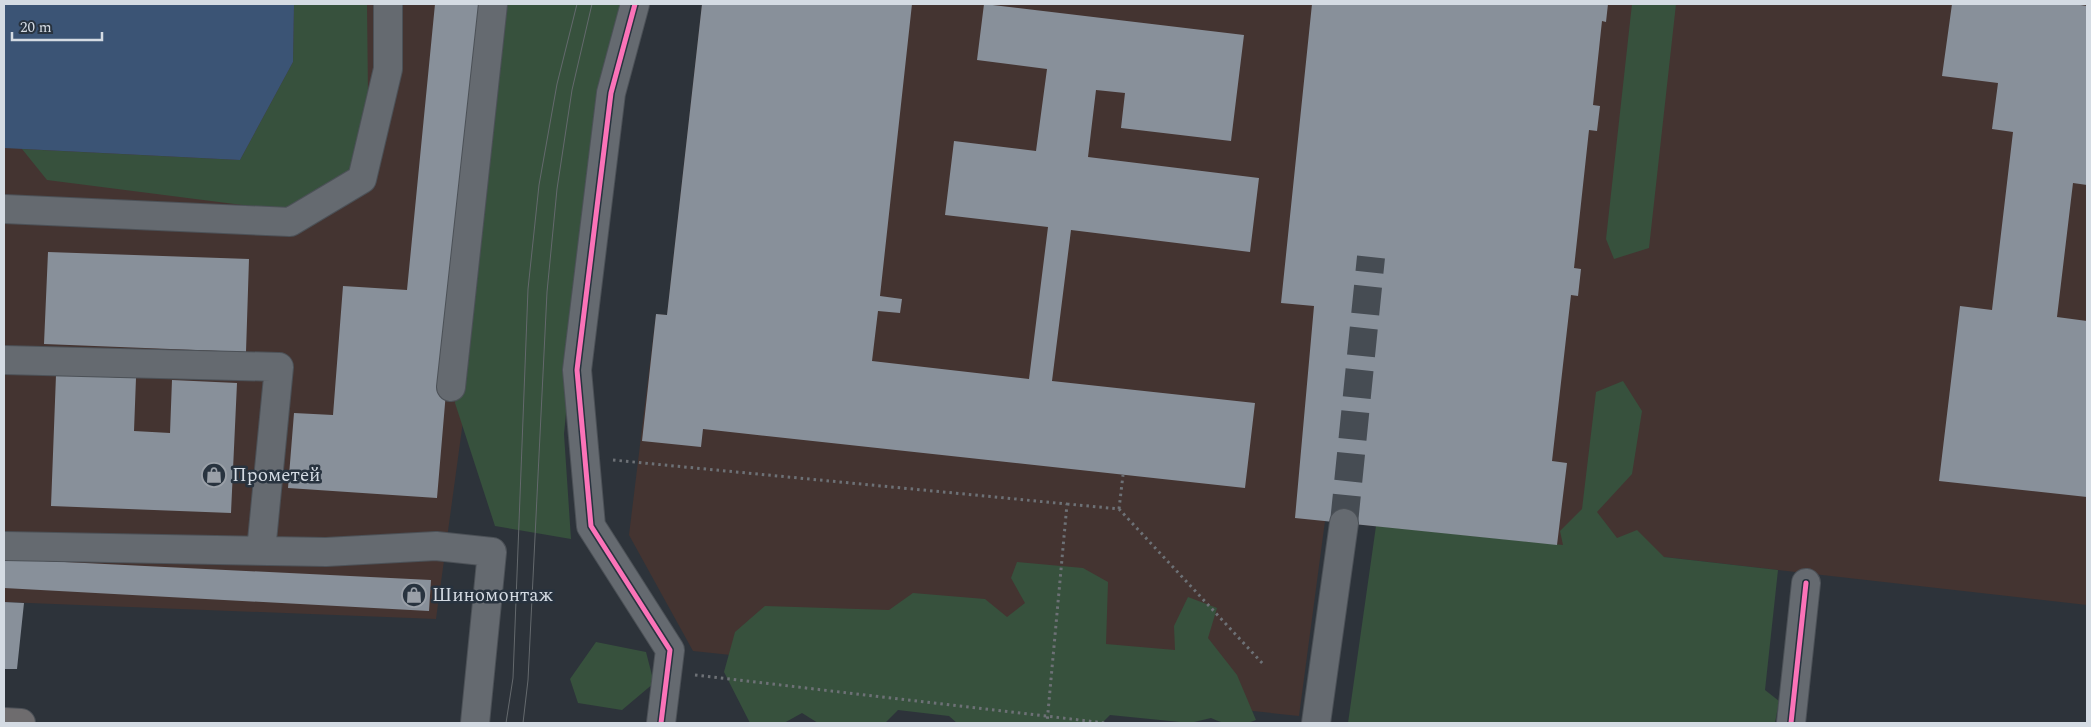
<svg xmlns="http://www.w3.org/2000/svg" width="2091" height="727" font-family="Spectral,serif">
  <rect width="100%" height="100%" fill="#2d333a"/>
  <path fill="#443431" d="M4 4H520L436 619 4 602Z
    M702 4H2087V605L1585 548 1325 521 1299 716 693 651 629 535 656 314 667 315Z"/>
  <path fill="#37513d" d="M294 4H367L368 95 351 174 281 210 47 180 22 149 240 160 293 62Z
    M504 4H621L582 247 564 434 571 539 495 526 455 403Z
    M1632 4H1676L1649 248 1614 259 1606 239Z
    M1623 381 1642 411 1632 474 1597 512 1617 538 1637 530 1664 557 1778 570 1765 690 1779 701 1775 723H1348L1376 526 1563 545 1560 531 1582 509 1596 392Z
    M1017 562 1083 568 1108 582 1106 644 1175 650 1174 626 1188 597 1217 608 1208 638 1237 675 1256 720C1242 726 1224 725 1211 718L1190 723 1110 715 1102 723H957L949 716 898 710 885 723H818L802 713 784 723H750L724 672 735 632 765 606 889 610 913 593 985 599 1007 617 1025 603 1011 578Z
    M596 642 646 652 654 683 622 710 578 703 570 679Z"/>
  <path fill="#3b5475" d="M4 4H294L293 62 240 160 4 148Z"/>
  <path fill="#88909a" d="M435 4H479L437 498 288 488 294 413 333 415 343 286 407 290Z
    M702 4H912L880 296 902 299 900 313 878 311 872 361 1029 379 1048 227 945 215 954 141 1036 151 1047 69 977 60 984 4 1244 35 1231 141 1121 128 1125 93 1096 90 1088 157 1259 178 1250 252 1071 230 1052 381 1255 403 1245 488 703 429 701 447 642 441 656 314 667 315Z
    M1312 4H1608L1606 22 1602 21 1593 105 1600 106 1597 131 1589 130 1574 268 1581 269 1578 296 1571 295 1552 461 1567 463 1557 545 1295 518 1314 306 1281 303Z
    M1952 4H2074L2087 6V185L2073 183 2057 317 2087 321V497L1939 481 1960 306 1992 310 2013 132 1992 129 1998 83 1942 76Z
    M48 252 249 259 246 352 44 344Z
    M56 375 136 378 134 431 170 433 172 380 237 383 231 513 51 506Z
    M4 559 431 580 429 611 4 588Z
    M4 602 24 603 17 669H4Z"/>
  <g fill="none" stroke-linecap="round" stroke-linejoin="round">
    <path stroke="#464c53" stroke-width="28" stroke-dasharray="28 14" stroke-linecap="butt" d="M1344 523 1371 257"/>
    <defs>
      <path id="minor" d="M635 4 611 93 577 370 591 526 670 650 661 723
        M4 209 290 222 362 179 388 69V4
        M4 360 279 367 261 551
        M451 387 493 4
        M4 546 326 552 436 546 492 552 475 723
        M1316 723 1344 523
        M1791 723 1806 583"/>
      <path id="major" d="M4 722 21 723"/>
    </defs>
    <use href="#minor" stroke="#4c5157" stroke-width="30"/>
    <use href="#major" stroke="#4c5157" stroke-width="30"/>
    <path stroke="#6d7176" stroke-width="3" stroke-dasharray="2.5 4" stroke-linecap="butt" d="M613 460 1067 504 1047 723
      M1067 504 1119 509 1264 665
      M1119 509 1123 475
      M695 675 1105 723"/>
    <use href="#minor" stroke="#656a70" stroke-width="28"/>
    <use href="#major" stroke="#6e6c6e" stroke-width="28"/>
    <path stroke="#64696d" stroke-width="1" d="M506 723 513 678 528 289 539 185 557 84 577 4
      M523 723 528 680 547 292 557 189 572 90 592 4"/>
    <defs>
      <path id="cycleway" d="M635 4 611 93 577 370 591 526 670 650 661 723
        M1791 723 1806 583"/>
    </defs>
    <use href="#cycleway" stroke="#28333f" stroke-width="8"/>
    <use href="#cycleway" stroke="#fb73b8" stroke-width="5"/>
  </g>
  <defs>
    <symbol id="shop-ring" viewBox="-11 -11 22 22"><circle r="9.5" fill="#28333f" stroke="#9aa0a8" stroke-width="1.5"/><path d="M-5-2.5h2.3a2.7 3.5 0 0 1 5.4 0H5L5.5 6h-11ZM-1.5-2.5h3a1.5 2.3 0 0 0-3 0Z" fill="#9aa0a8"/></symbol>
  </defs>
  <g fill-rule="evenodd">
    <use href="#shop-ring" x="200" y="461" width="28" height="28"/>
    <use href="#shop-ring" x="400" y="581" width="28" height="28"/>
  </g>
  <g text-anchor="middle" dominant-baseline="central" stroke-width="5" stroke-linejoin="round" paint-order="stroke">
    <g font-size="19" fill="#d4dbe3" stroke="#28333f" text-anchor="start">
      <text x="232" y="475">Прометей</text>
      <text x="432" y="595">Шиномонтаж</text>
    </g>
  </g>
  <rect width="2091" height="727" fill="none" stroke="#d4dbe3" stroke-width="10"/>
  <path d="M12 32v8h90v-8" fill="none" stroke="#d4dbe3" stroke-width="2.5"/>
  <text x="20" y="32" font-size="15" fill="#d4dbe3" stroke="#28333f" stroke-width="4" paint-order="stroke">20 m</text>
</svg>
